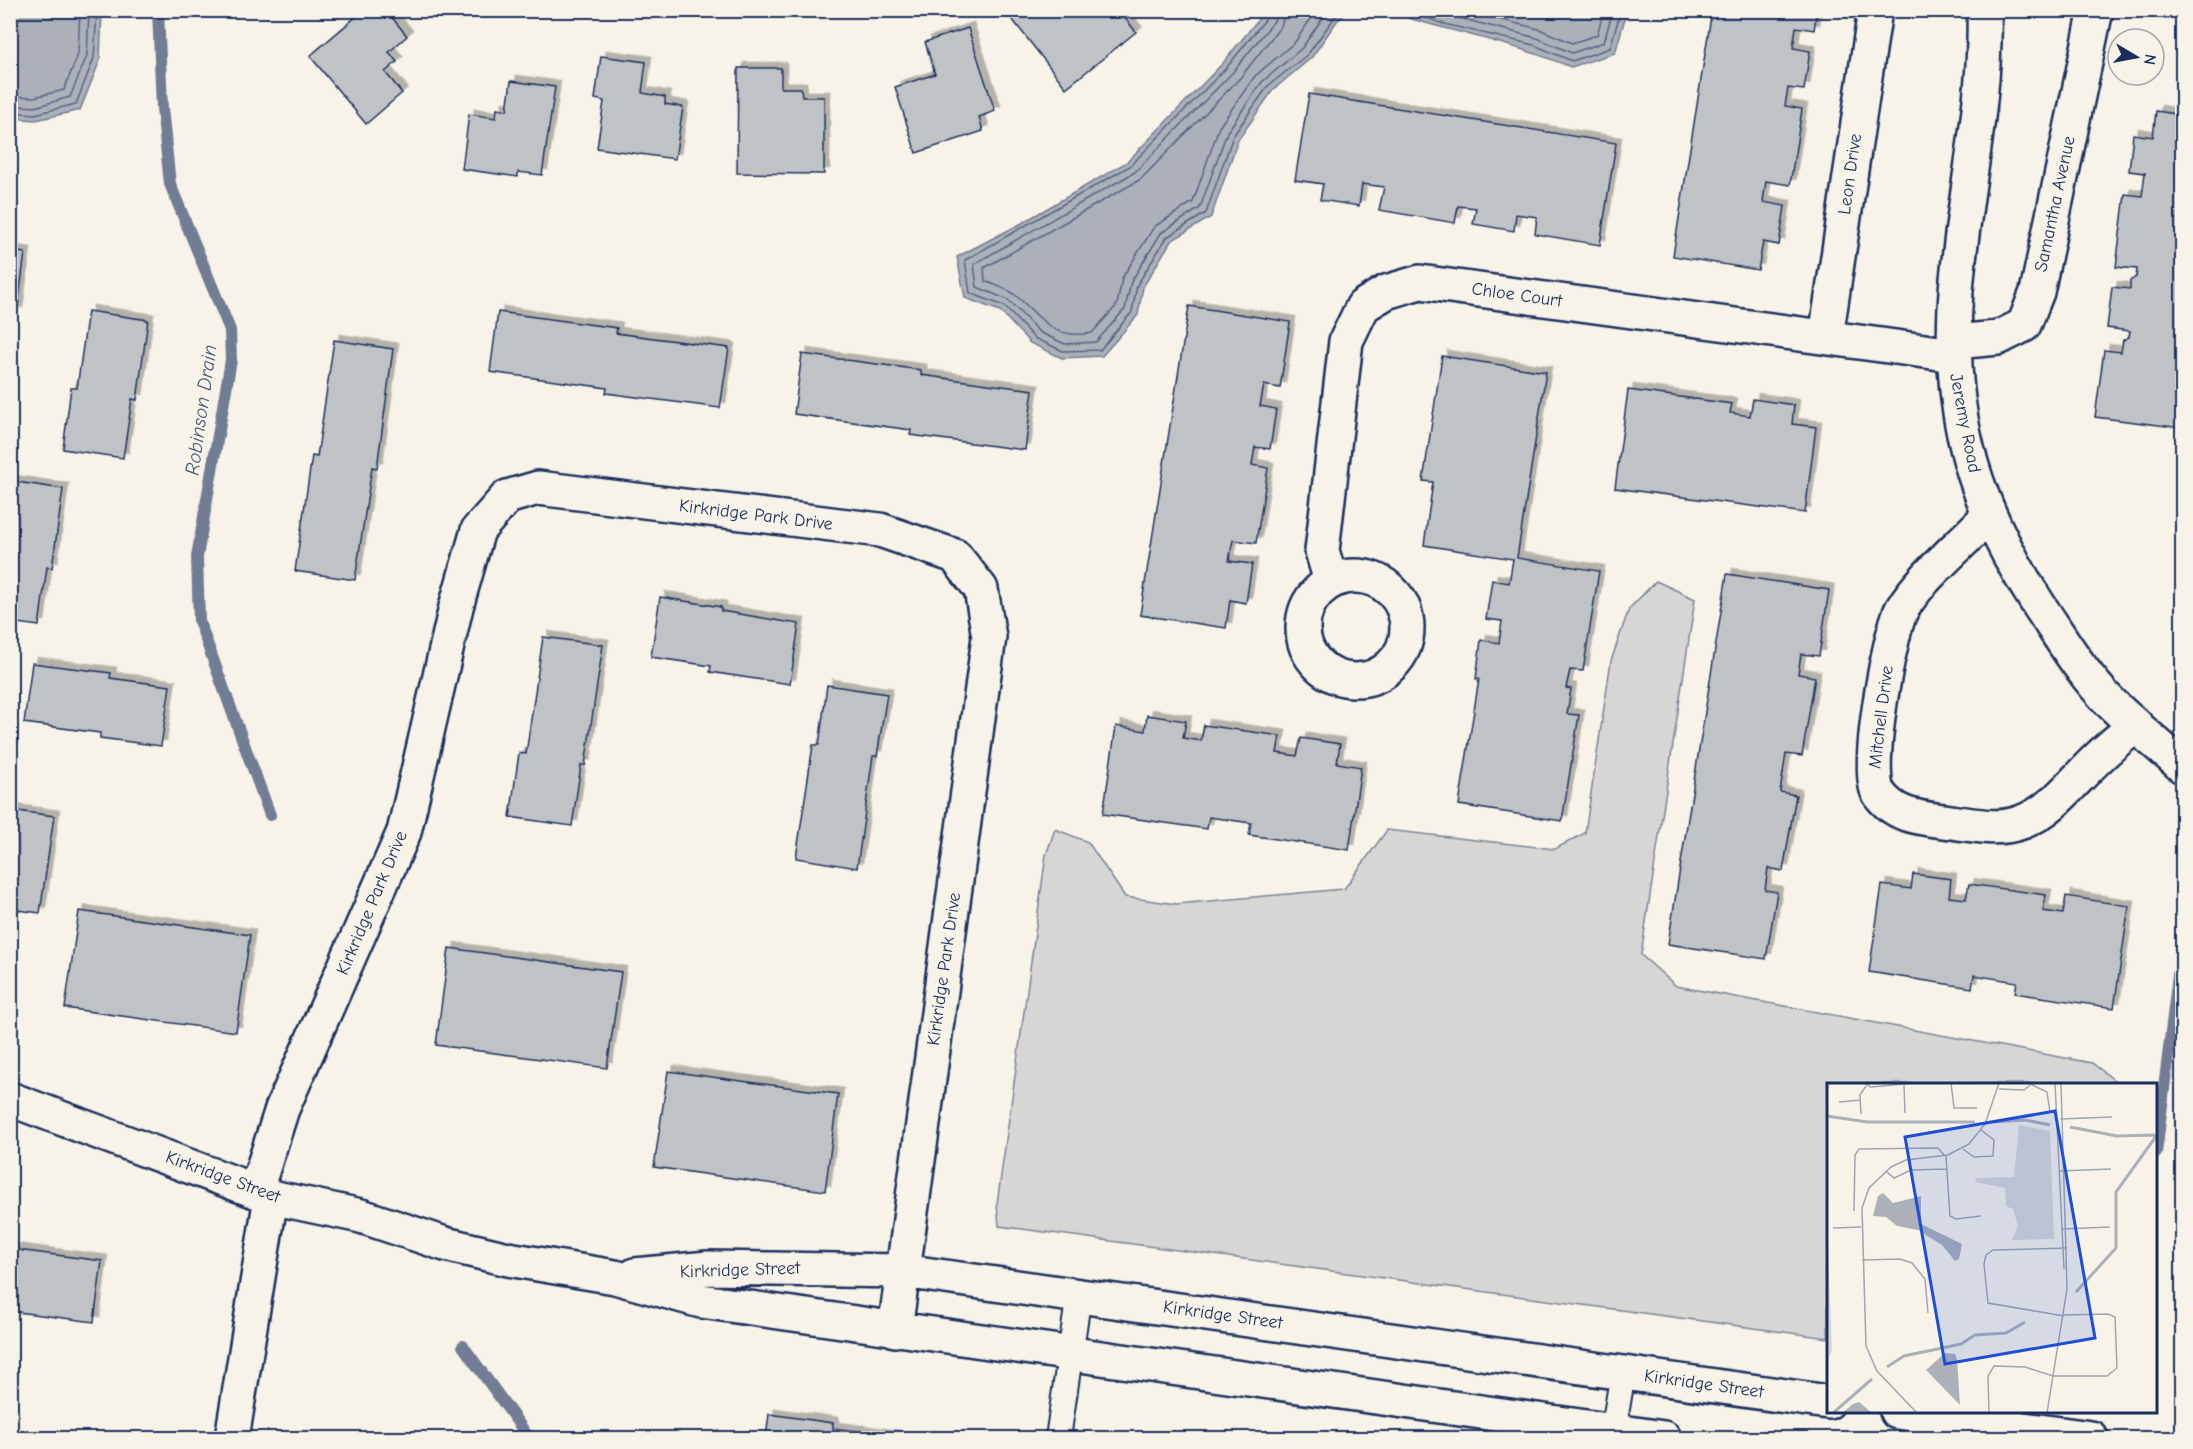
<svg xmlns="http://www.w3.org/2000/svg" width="2193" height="1449" font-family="'Comic Neue',sans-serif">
  <defs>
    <filter id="shadow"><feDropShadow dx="5.5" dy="-5.5" stdDeviation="0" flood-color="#0004"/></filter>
  </defs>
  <rect width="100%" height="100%" fill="#f7f3e8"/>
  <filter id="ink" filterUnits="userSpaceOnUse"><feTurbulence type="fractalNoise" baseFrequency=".0167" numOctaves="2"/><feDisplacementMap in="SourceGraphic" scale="12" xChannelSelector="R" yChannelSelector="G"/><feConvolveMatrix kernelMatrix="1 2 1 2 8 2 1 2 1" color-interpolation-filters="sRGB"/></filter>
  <g filter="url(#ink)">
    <path fill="#d7d6d4" stroke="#798299" stroke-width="1.5" d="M1656 581 1695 599 1641 955 1676 986 2092 1063 2119 1084H1828V1338L999 1226 997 1204 1046 855 1055 829 1088 842 1125 897 1177 904 1344 889 1387 830 1555 849 1585 833 1611 661 1629 609Z"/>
    <path fill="#acb0b9" stroke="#727c95" stroke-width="1.5" d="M10 11H102L100 60 80 110 36 120 11 118Z
      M1265 11H1349L1337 21 1312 57 1273 90 1238 140 1211 217 1171 241 1143 287 1138 315 1102 356 1062 358 1030 343 1000 311 965 298 957 257 1022 223 1127 162 1223 63Z
      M1385 11H1627L1615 53 1571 67C1511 42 1447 31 1385 11Z"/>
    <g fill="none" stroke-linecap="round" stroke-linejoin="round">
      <path stroke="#556382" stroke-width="1.5" d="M1269 10 1268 16 1227 67 1130 166 965 260 970 293 1004 306 1034 338 1063 351 1100 350 1132 312 1137 285 1167 237 1206 213 1233 136 1268 86 1308 54 1340 10
        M1277 10 1274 21 1233 72 1135 172 974 264 977 287 1008 300 1039 332 1065 344 1096 342 1125 309 1131 282 1161 233 1200 208 1227 132 1262 82 1302 48 1328 10
        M1286 10 1281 26 1240 78 1141 179 984 268 985 281C994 285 1007 288 1015 295 1043 318 1050 340 1092 333L1117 305 1122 278 1154 227 1193 202 1219 127 1255 76 1295 42 1317 10
        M1404 10 1444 24 1534 45 1572 61 1610 48 1621 10
        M1428 10 1537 38 1572 53 1604 42 1613 10
        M1460 10 1539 29 1572 43 1597 35 1604 10
        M10 96 34 97 64 90 78 54 80 10
        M10 105 35 107 70 97 87 56 89 10
        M10 112 35 114 76 104 94 58 97 10"/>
      <path stroke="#727c95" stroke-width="12" d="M158 10 162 108 170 184 230 330 231 360 197 557 199 621 270 815
        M2156 1153 2182 943
        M463 1346 529 1438"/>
    </g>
    <path fill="#c0c3c5" stroke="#1b2f5e" stroke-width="1.5" filter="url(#shadow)" d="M364 10H386L407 36 389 52 397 62 385 72 402 93 366 124 310 56Z
      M1005 10H1119L1136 32 1066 88Z
      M1712 10H1817L1814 30 1796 27 1793 48 1810 51 1804 90 1788 88 1785 106 1802 109 1790 185 1766 181 1763 202 1785 206 1779 245 1763 242 1758 270 1673 256Z
      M968 28 995 111 979 117 983 131 916 153 895 87 935 74 925 42Z
      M601 56 646 62 642 93 665 97V104L683 107 675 159 597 148 604 101 595 99Z
      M738 68H781V88H801L802 97H824V174L737 173Z
      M511 81 555 87 542 175 518 172V177L462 169 469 114 496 118 497 108 507 110Z
      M1309 94 1616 143 1600 245 1535 234 1537 217 1516 214 1514 231 1473 224 1476 208 1458 206 1455 223 1379 210 1384 187 1362 184 1359 206 1320 200 1323 184 1295 180Z
      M2156 111 2182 115V428L2095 417 2104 350 2121 352 2123 340 2129 337 2130 331 2107 328 2112 287 2130 289V281L2136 277 2137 269 2116 267 2125 194 2142 196 2145 173 2129 171 2133 134 2153 137Z
      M10 251 25 253 17 313 10 312Z
      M1189 306 1290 322 1280 388 1264 385 1260 406 1276 409 1270 449 1255 447 1252 465 1268 468 1256 543 1233 540 1229 561 1252 564 1246 603 1230 600 1226 628 1140 615Z
      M88 311 148 320 137 400 132 399 123 458 63 449 71 388H77Z
      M498 312 617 328 616 333 729 348 720 408 606 393 607 388 490 372Z
      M334 340 393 349 377 468 372 467 355 580 295 571 312 456 317 457Z
      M802 354 921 370V375L1033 390 1025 450 910 435 911 430 794 414Z
      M1442 356 1546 372 1517 558 1599 571 1583 671 1570 670 1566 688 1571 689 1567 714 1579 715 1562 821 1459 805 1479 679H1476L1481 640 1499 643 1502 621 1486 619 1492 580 1509 583 1513 559 1424 545 1433 482 1423 481Z
      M1628 390 1732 404 1730 413 1750 416 1753 399 1794 405 1792 424 1816 427 1805 513 1615 488Z
      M10 481 63 489 52 568 47 567 39 626 10 622Z
      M1727 574 1829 590 1819 656 1801 654 1798 674 1815 677 1802 756 1786 754 1780 792 1796 795 1783 871 1768 868 1765 890 1777 892 1766 959 1668 944Z
      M660 597 721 607V611L799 624 790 684 710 672 711 666 651 657Z
      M543 637 603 645 585 765H581L572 826 510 817 519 753 526 754Z
      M32 663 111 673 110 678 170 686 161 746 100 738V733L24 723Z
      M827 685 887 694 877 756H873L857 868 796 858 813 745H819Z
      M1147 715 1186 721 1183 738 1201 741 1204 725 1280 736 1277 753 1297 756 1301 738 1340 744 1337 763 1361 767 1349 850 1249 835 1251 823 1209 817 1207 829 1103 814 1116 726 1145 731Z
      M10 810 54 816 40 913 10 909Z
      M1913 874 1951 879 1949 897 1966 899 1969 884 2046 895 2043 911 2063 914 2066 896 2129 906 2114 1008 2015 993 2017 982 1974 975 1972 988 1869 972 1882 885 1911 889Z
      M79 911 250 935 236 1032 65 1008Z
      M449 948 621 972 607 1068 436 1045Z
      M668 1071 838 1094 825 1191 654 1167Z
      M10 1249 102 1261 94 1322 10 1311Z
      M769 1414 833 1423V1428L908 1438H766Z"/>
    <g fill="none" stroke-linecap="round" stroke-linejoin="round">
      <defs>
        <path id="service" d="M1058 1438 1079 1294
          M1612 1438 1623 1373"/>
        <path id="minor" d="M1984 10C1987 104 1963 197 1956 291 1946 421 1976 512 2048 619 2067 648 2086 678 2111 703 2133 725 2159 745 2182 766
          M1826 337 1875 10
          M1955 342 1998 338 2024 325 2037 292 2096 10
          M1988 516C1962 544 1920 578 1902 609 1889 633 1865 770 1878 792 1895 818 1923 818 1951 822 1975 825 1999 831 2022 822 2053 811 2075 779 2098 758 2110 746 2123 736 2136 725
          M1303 628a52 52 0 1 1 104 0a52 52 0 1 1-104 0Z
          M1331 581 1322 551 1346 341 1363 306 1386 292 1420 282 1954 355
          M10 1099 271 1197 361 1216 445 1244 508 1259 615 1277 701 1301 1664 1438
          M256 1190 282 1109 404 832 456 607 478 530 507 497 538 488 880 530 955 556 981 589 989 637 895 1330
          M635 1275 708 1268 903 1271 1828 1402
          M1897 1412 2091 1438
          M232 1438 271 1197"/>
      </defs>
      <use href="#service" stroke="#1b2f5e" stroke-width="28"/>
      <use href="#minor" stroke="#1b2f5e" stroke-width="38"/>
      <use href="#service" stroke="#f7f3e8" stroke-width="24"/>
      <use href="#minor" stroke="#f7f3e8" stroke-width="33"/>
    </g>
  </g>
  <g text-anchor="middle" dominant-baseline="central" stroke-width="6" stroke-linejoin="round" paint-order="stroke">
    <g font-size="18" fill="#1b2f5e" stroke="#f7f3e8">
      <text transform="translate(1850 174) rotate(-82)">Leon Drive</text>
      <text transform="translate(2055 204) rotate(-78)">Samantha Avenue</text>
      <text transform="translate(1517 295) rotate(8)">Chloe Court</text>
      <text transform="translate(1965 423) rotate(79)">Jeremy Road</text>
      <text transform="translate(756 515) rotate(7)">Kirkridge Park Drive</text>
      <text transform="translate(1881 717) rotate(-83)">Mitchell Drive</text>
      <text transform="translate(372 903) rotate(-67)">Kirkridge Park Drive</text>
      <text transform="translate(944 969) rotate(-82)">Kirkridge Park Drive</text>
      <text transform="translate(223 1177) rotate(20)">Kirkridge Street</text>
      <text transform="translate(740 1270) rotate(-2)">Kirkridge Street</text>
      <text transform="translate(1223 1315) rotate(8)">Kirkridge Street</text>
      <text transform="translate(1704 1384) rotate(8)">Kirkridge Street</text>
    </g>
    <g font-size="20" font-style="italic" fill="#465679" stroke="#f7f3e8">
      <text transform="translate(201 410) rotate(-82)">Robinson Drain</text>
    </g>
  </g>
  <g transform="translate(1827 1083)">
    <rect width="330" height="330" fill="#f7f3e8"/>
    <path d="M192 42 223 48 227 156 185 157 191 143 186 126 179 123 178 105 148 99 149 95 187 94ZM0 136 5 268 0 278Z" fill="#d7d6d4"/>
    <path d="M56 110 66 120 94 113V141L135 161 132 176 128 178 115 162 91 147 70 143 59 134 46 133 51 113ZM118 270 128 271 130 276 133 322 99 287ZM32 319 45 330H15L26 321Z" fill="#acb0b9"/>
    <path fill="none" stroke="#acb0b9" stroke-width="3" d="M0 33 40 39H148M167 39 198 37 223 42M243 44 290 53 328 52M249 209 289 165V109L330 52M60 284 77 273 134 261 148 252 179 250 198 239M6 330 45 296"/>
    <path fill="none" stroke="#9fa5b1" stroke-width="1.5" d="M37 0 44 4 88 0M124 0 127 25H150M228 0 237 186M77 2 78 30M205 2 220 9 223 29M172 6 197 7 206 0M12 19 33 17M34 31 33 12 39 3M233 36 285 34M136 66 147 74 166 73 167 57 154 47M119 73 123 133 129 136 154 133M59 88 67 95 84 87 120 86M233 88 284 86M27 128 28 72 32 66 111 65 118 73M6 145 34 144M235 146 283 144M35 177 73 176 85 180 98 196 101 230M237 233 161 220 157 181 159 172 166 167 240 165M90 330 50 288 39 263 35 125 42 105 64 84 79 77 121 72 142 61 158 41 172 0M162 330 161 293 167 283 198 284 226 293H280L290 285 288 234 281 231 237 232M220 330 240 206 234 0"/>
    <path fill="#1d4ed8" fill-opacity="0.15" stroke="#1d4ed8" stroke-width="3" d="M228 28 268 255 118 281 78 54Z"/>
    <rect width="330" height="330" fill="none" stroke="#1b2f5e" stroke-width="3"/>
  </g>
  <rect width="2193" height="1449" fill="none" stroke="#f7f3e8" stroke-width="36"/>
  <rect x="18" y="18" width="2157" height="1413" fill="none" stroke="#1b2f5e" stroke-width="2" filter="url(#ink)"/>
  <g transform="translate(2136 57) rotate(100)"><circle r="28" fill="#f7f3e8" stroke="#9fa5b1" stroke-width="1.5"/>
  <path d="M0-4.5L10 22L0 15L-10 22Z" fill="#1b2f5e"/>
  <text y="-9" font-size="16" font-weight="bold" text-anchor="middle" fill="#1b2f5e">N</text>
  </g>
</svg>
